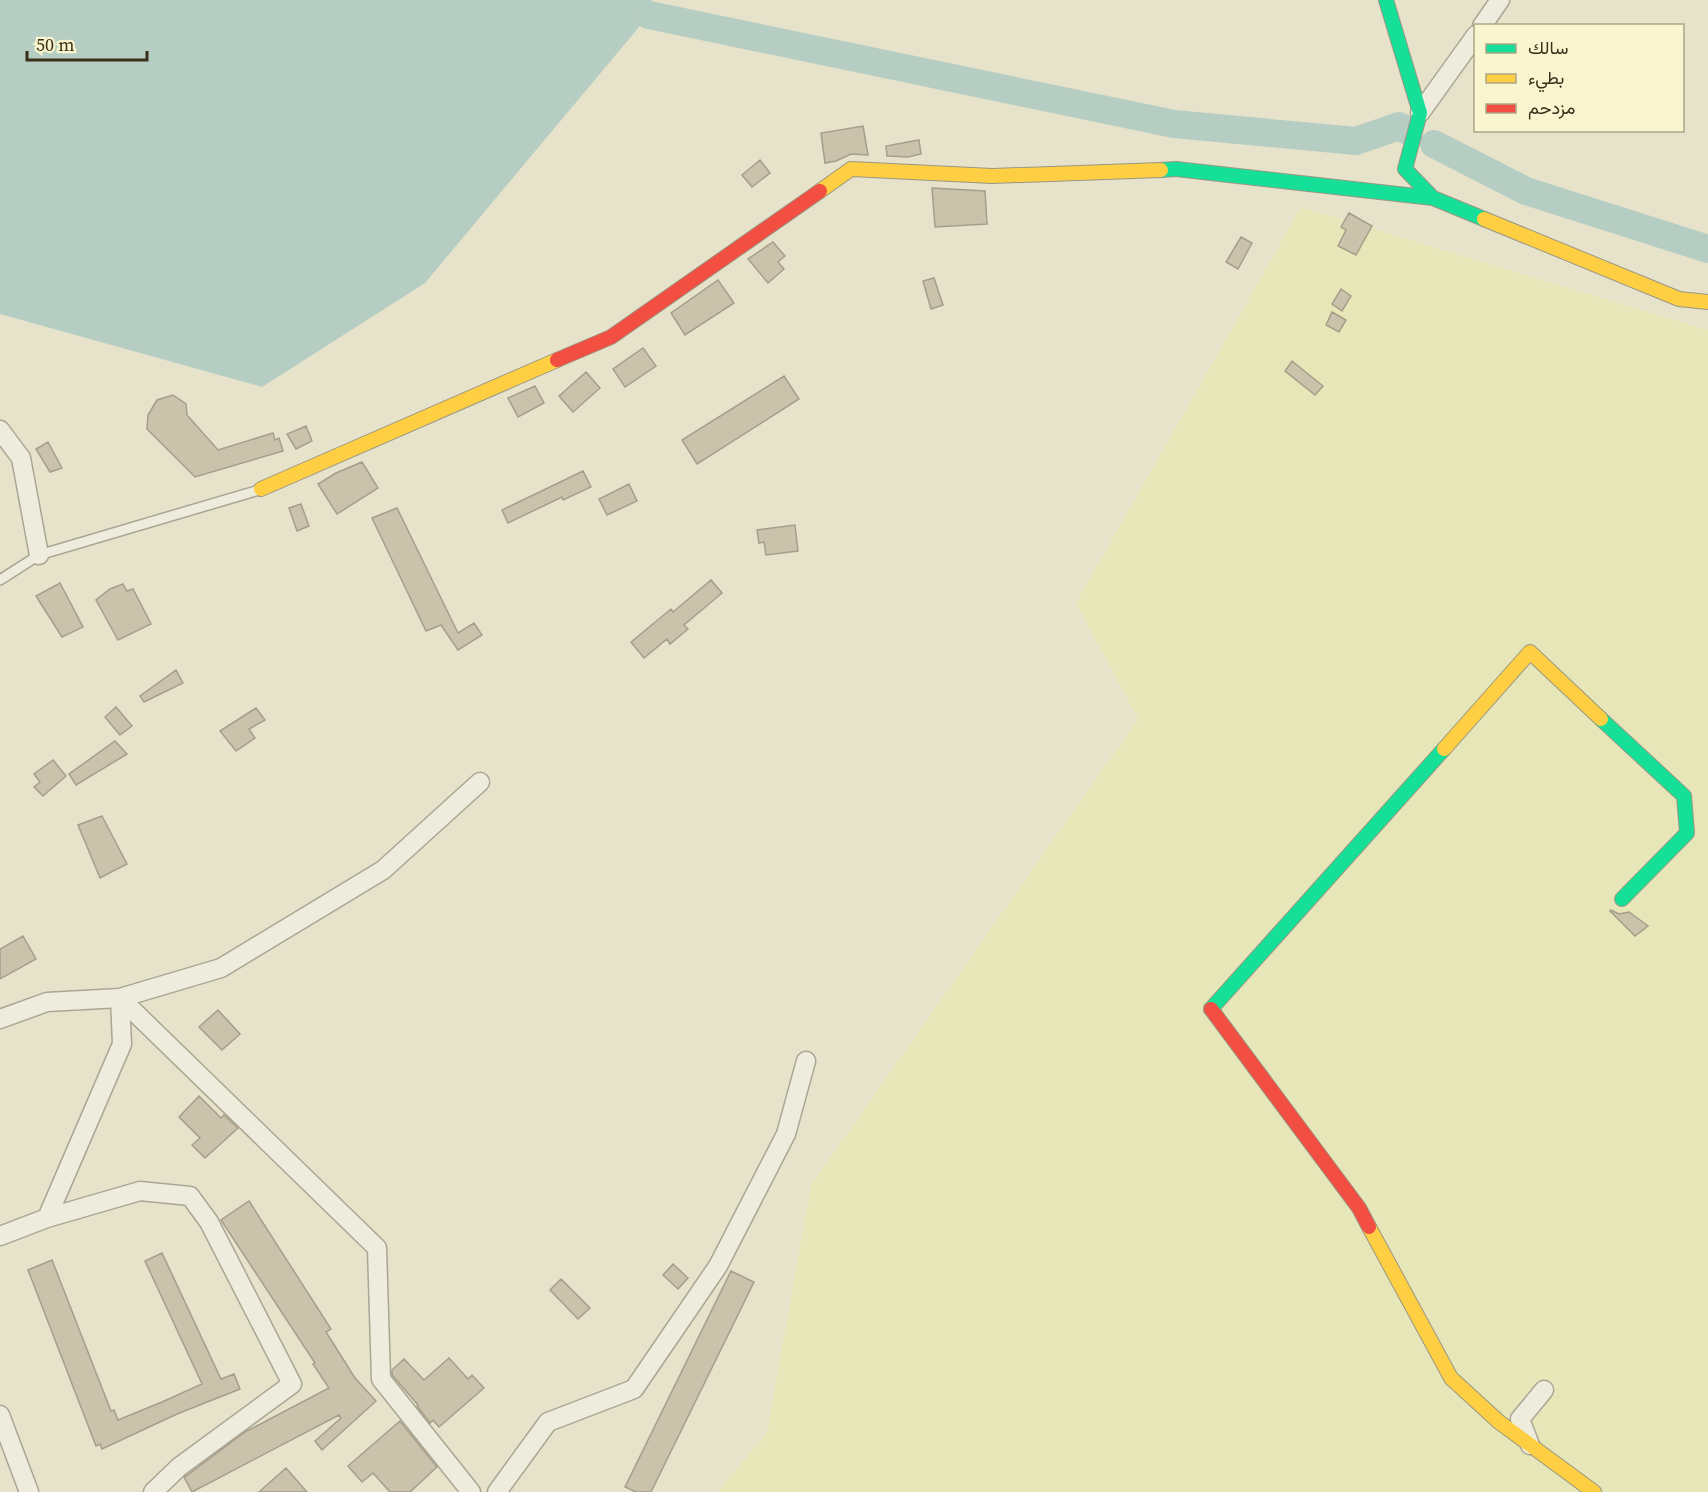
<svg xmlns="http://www.w3.org/2000/svg" width="1708" height="1492" font-family="'Source Serif 4',Vazirmatn,serif">
  <rect width="100%" height="100%" fill="#e6e3ca"/>
  <path fill="#e7e6b8" d="M1301 207 1708 330V1492H718L767 1432 811 1185 1138 719 1076 603Z"/>
  <path fill="#b6cdc3" d="M0 0H652L649 15 425 283 262 387 0 314Z"/>
  <g fill="none" stroke-linecap="round" stroke-linejoin="round">
    <path stroke="#b6cdc3" stroke-width="28" d="M649 15 1174 124 1356 141 1399 126 1406 130
      M1434 144 1526 191 1708 249"/>
  </g>
  <path fill="#cac2ab" stroke="#a69e89" stroke-width="1.5" d="M863 126 868 155 851 154 836 161 825 163 821 133Z
    M919 140 921 154 908 157 887 156 886 146Z
    M760 160 770 173 752 187 742 175Z
    M932 188 985 191 987 224 935 227Z
    M1349 213 1372 226 1356 255 1338 246 1346 230 1341 227Z
    M1241 237 1252 243 1238 269 1226 262Z
    M773 242 785 256 778 262 784 269 768 283 748 259Z
    M934 278 943 305 931 309 923 281Z
    M718 280 734 303 685 335 671 313Z
    M1341 289 1351 296 1342 311 1332 304Z
    M1332 312 1346 320 1339 332 1326 325Z
    M643 348 656 366 625 387 613 369Z
    M1292 361 1323 386 1315 395 1285 371Z
    M586 372 600 388 573 412 559 396Z
    M784 376 799 399 697 464 682 440Z
    M535 386 544 403 518 417 508 398Z
    M173 395 186 404 187 415 218 450 273 433 275 440 279 438 283 451 195 477 147 429 148 415 157 400Z
    M306 426 312 441 296 449 287 434Z
    M48 442 62 468 50 472 36 449Z
    M362 462 378 488 337 514 318 484 336 473Z
    M583 471 591 487 563 500 562 497 508 523 502 510Z
    M629 484 637 501 607 515 599 499Z
    M301 504 309 526 297 531 289 508Z
    M397 508 458 633 474 623 482 635 458 650 441 625 426 631 372 518Z
    M795 525 798 551 766 555 764 542 759 543 757 530Z
    M711 580 722 593 684 625 688 629 670 644 667 639 644 658 631 642 671 609 673 612Z
    M60 583 83 627 62 637 36 596Z
    M123 584 127 591 133 589 151 624 118 640 96 600 110 589Z
    M176 670 183 683 144 702 140 696Z
    M116 707 132 726 120 735 105 717Z
    M256 708 265 720 249 729 255 738 236 751 220 731Z
    M115 741 127 754 76 785 69 774Z
    M53 760 66 776 43 796 34 787 40 782 34 774Z
    M102 816 127 864 100 878 78 825Z
    M1611 910 1619 914 1629 912 1648 926 1635 936 1610 911Z
    M23 936 36 959 0 979V949Z
    M218 1010 240 1034 222 1050 199 1027Z
    M199 1096 221 1118 224 1115 238 1128 205 1158 192 1145 200 1138 179 1117Z
    M249 1201 331 1329 326 1332 355 1378 376 1401 322 1450 315 1441 341 1418 339 1415 192 1492 184 1477 186 1476 245 1432 329 1388 313 1364 315 1363 221 1220Z
    M162 1253 221 1379 234 1374 240 1389 177 1414 102 1449 100 1444 96 1446 28 1270 52 1260 111 1411 114 1410 118 1420 162 1402 202 1384 145 1261Z
    M673 1264 688 1278 678 1289 663 1275Z
    M731 1271 754 1282 651 1492H636L625 1487Z
    M561 1279 590 1308 578 1319 550 1290Z
    M449 1358 468 1379 472 1375 484 1388 439 1427 433 1420 430 1423 417 1406 418 1405 392 1375V1370L404 1359 424 1380Z
    M400 1421 437 1467 410 1492H390L373 1473 362 1482 348 1466Z
    M286 1468 307 1492H259Z"/>
  <g fill="none" stroke-linecap="round" stroke-linejoin="round">
    <defs>
      <path id="lane" d="M0 580 39 555 259 490"/>
      <path id="street" d="M1482 26 1500 0
        M1420 113 1476 35
        M0 430 21 458 39 555
        M0 1019 47 1002 120 998 122 1044 47 1218
        M0 1236 47 1218 140 1191 190 1196 209 1222 292 1384 179 1467 153 1492
        M0 1415 29 1492
        M1530 1445 1520 1419 1544 1390
        M471 1492 381 1379 377 1248 120 998 221 968 383 870 480 782
        M497 1492 548 1422 634 1389 718 1266 786 1134 806 1061"/>
      <path id="fast" d="M1386 0 1420 113 1405 169 1433 198 1484 219
        M1161 170 1176 169 1433 198
        M1601 719 1684 796 1687 833 1622 899
        M1211 1009 1444 749"/>
      <path id="slow" d="M820 191 851 169 992 176 1161 170
        M1484 219 1679 299 1708 302
        M261 489 557 360
        M1444 749 1530 652 1601 719
        M1369 1227 1451 1378 1499 1422 1594 1492"/>
      <path id="jam" d="M557 360 611 337 820 191
        M1211 1009 1359 1208 1369 1227"/>
    </defs>
    <use href="#lane" stroke="#aba694" stroke-width="12"/>
    <use href="#street" stroke="#aba694" stroke-width="21"/>
    <use href="#fast" stroke="#9a9684" stroke-width="16"/>
    <use href="#slow" stroke="#9a9684" stroke-width="16"/>
    <use href="#jam" stroke="#9a9684" stroke-width="16"/>
    <use href="#lane" stroke="#edecdd" stroke-width="9"/>
    <use href="#street" stroke="#edecdd" stroke-width="18"/>
    <use href="#fast" stroke="#16e098" stroke-width="14"/>
    <use href="#slow" stroke="#ffcf43" stroke-width="14"/>
    <use href="#jam" stroke="#f24e42" stroke-width="14"/>
  </g>
  <rect x="1474" y="24" width="210" height="108" fill="#f9f5ce" stroke="#ada686" stroke-width="1.5"/>
  <rect x="1486" y="44" width="30" height="9" fill="#16e098" stroke="#ada686" stroke-width="1.5"/>
  <text x="1528" y="54" font-size="18" fill="#3a301b">سالك</text>
  <rect x="1486" y="74" width="30" height="9" fill="#ffcf43" stroke="#ada686" stroke-width="1.5"/>
  <text x="1528" y="84" font-size="18" fill="#3a301b">بطيء</text>
  <rect x="1486" y="104" width="30" height="9" fill="#f24e42" stroke="#ada686" stroke-width="1.5"/>
  <text x="1528" y="114" font-size="18" fill="#3a301b">مزدحم</text>
  <path d="M27 51v9h120v-9" fill="none" stroke="#3a301b" stroke-width="3"/>
  <text x="36" y="51" font-size="18" fill="#3a301b" stroke="#f9f5ce" stroke-width="4.5" paint-order="stroke">50 m</text>
</svg>
